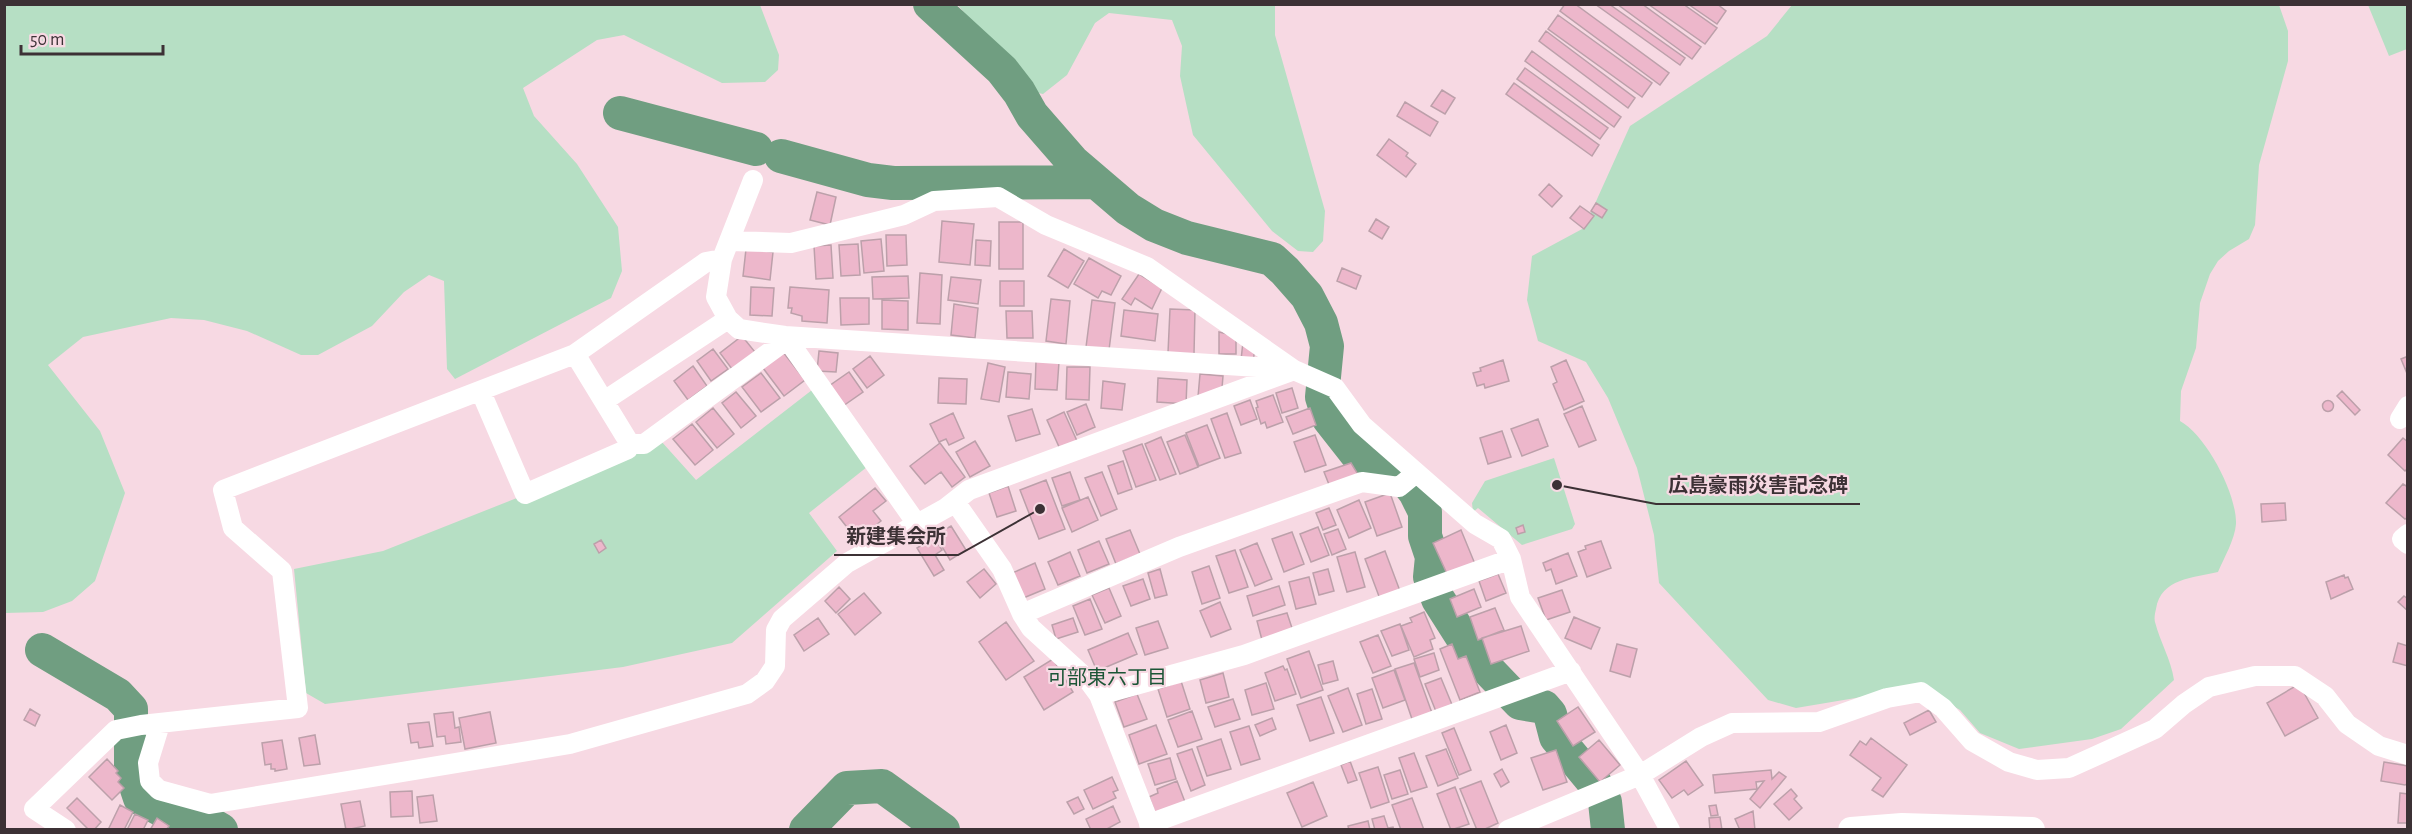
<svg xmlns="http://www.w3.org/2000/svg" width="2412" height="834" font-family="'Alegreya Sans','Noto Sans JP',sans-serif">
  <rect width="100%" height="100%" fill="#f7d9e3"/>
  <path fill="#b6dfc4" d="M4 5H760L779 55 778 70 765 82 722 83 624 35 597 40 523 88 534 116 577 164 618 227 622 271 611 298 455 379 447 369 444 281 429 275 404 292 372 326 318 355H301L247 331 204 320 171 318 83 337 48 365 100 431 125 493 95 581 72 601 43 612 5 613Z
    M958 5H1275V35L1325 211 1323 241 1313 252 1298 251 1272 231 1193 135 1180 76 1182 46 1172 20 1109 13 1095 23 1067 75 1043 94 1025 90Z
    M1792 5H2279L2288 31V61L2259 165 2255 225 2249 239 2229 251 2218 261 2210 274 2200 303 2196 348 2181 391 2180 421C2206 435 2237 494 2236 524 2235 539 2224 558 2218 572 2193 578 2161 578 2156 609 2155 613 2154 618 2155 622 2160 642 2171 659 2174 680L2121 729 2092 739 2019 749 1980 733 1960 710 1921 687 1796 708 1768 700 1659 583 1654 535 1637 468 1608 398 1586 362 1538 341 1527 300 1532 256 1584 228 1630 126 1767 36Z
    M2368 5H2407V49L2389 56Z
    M812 390 872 463 809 513 837 551 732 643 623 667 325 704 306 693 294 569 383 551 661 441 696 480Z
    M1554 458 1575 524 1572 529 1522 545 1478 508 1473 512 1472 503 1485 481Z"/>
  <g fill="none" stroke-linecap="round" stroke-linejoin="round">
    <path stroke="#709e81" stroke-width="34" d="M930 4 1002 70 1019 92 1032 115 1073 162 1128 209 1154 225 1187 238 1272 259 1285 271 1307 296 1321 323 1327 346 1322 397 1329 419 1362 461 1368 465 1401 474 1415 492 1425 512V536L1432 557 1430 577 1438 599 1473 654 1520 703 1544 707 1550 714 1556 737 1596 785 1605 802 1608 830
      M620 113 756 149
      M781 156 868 180 893 183 1096 182
      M42 650 118 695 131 709V771L140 798 162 810 202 819 221 830
      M806 830 847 788 882 786 943 830"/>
  </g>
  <path fill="#edb7cb" stroke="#bca0aa" stroke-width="1.5" d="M1565 4H1575L1669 73 1660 85 1560 11Z
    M1595 4H1609L1685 58 1680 65Z
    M1617 4H1642L1701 47 1692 59Z
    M1648 4H1683L1717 28 1705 44Z
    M1688 4H1717L1726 11 1717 24Z
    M1558 15 1652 83 1642 97 1548 29Z
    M1546 31 1635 98 1628 108 1539 41Z
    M1532 51 1621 117 1614 127 1525 61Z
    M1525 68 1608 128 1600 139 1517 79Z
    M1514 83 1599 145 1592 156 1506 94Z
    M1442 90 1455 98 1445 114 1431 106Z
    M1405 102 1438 122 1430 136 1397 116Z
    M1389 139 1408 153 1406 156 1416 164 1406 177 1377 155Z
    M1549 184 1562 196 1552 207 1539 195Z
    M817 192 836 197 830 225 810 220Z
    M1596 203 1607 210 1602 218 1591 211Z
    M1580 206 1594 216 1584 229 1570 218Z
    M1376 219 1389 227 1382 239 1369 231Z
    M942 221 974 224 970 265 939 262Z
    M999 222H1023V269H999Z
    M886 235H906L907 265 887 266Z
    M881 239 884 271 864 273 861 241Z
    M976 240 991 241 990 266 975 265Z
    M858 244 860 275 841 276 839 245Z
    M831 245 833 278 816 279 814 246Z
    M746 249 773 252 770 280 743 276Z
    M1064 249 1084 261 1068 288 1048 276Z
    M1089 258 1121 276 1111 295 1102 291 1098 298 1074 284Z
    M1342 268 1361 276 1356 289 1337 281Z
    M920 273 942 275 940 324 917 323Z
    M1139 274 1162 288 1152 309 1135 298 1131 305 1122 299Z
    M908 276 909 298 873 299 872 277Z
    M951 277 981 280 978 304 948 300Z
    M1000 281H1024V306H1000Z
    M751 287 774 288 772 316 750 315Z
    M790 287 829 290 827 323 802 321V316L791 313 792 308H788Z
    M840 298H869V324L841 325Z
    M1051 299 1070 301 1066 344 1046 341Z
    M882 300 908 301V330L882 329Z
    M1092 300 1115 303 1109 350 1086 347Z
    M954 304 978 308 975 338 951 335Z
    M1170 309 1195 310 1194 354 1168 353Z
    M1124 310 1158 314 1155 341 1121 336Z
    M1006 311H1032L1033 338H1007Z
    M1219 332 1236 336V354H1219Z
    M742 336 755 352 732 369 720 353Z
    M1243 342 1255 348 1253 362 1241 360Z
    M713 349 728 369 711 381 697 361Z
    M819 351 838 353 836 372 817 371Z
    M783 352 805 380 784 396 763 368Z
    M870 356 884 375 867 388 853 369Z
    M2406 357 2408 360 2406 371 2401 359Z
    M1503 360 1509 381 1485 388 1484 384 1477 386 1473 373 1481 371 1480 368Z
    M1566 360 1584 401 1564 410 1553 384 1557 382 1551 367Z
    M1036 361 1059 362 1057 390 1035 389Z
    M988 363 1005 367 999 402 981 399Z
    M693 366 707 386 688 400 674 381Z
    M1067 367H1090L1089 400 1066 399Z
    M849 372 863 392 843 406 829 386Z
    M1008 372 1031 374 1029 399 1006 397Z
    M761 373 780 398 761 412 742 387Z
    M1200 374 1223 376 1222 388 1198 397Z
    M939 378 967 379 966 404 938 403Z
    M1158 378 1187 380 1186 404 1157 402Z
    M1103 381 1125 384 1122 410 1101 408Z
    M1292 388 1298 408 1282 413 1276 393Z
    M2342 391 2360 410 2355 415 2337 396Z
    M736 392 756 416 741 428 722 403Z
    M1273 395 1283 422 1267 428 1265 422 1261 424 1256 408 1258 407 1256 401Z
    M1250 400 1257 419 1241 425 1234 406Z
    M2322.5 406a5.5 5.5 0 1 1 11 0a5.5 5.5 0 1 1-11 0Z
    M1086 404 1095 427 1077 435 1067 412Z
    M1582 406 1596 440 1579 447 1564 414Z
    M713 408 734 434 717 448 696 422Z
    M1310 408 1316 425 1293 434 1286 417Z
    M1032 409 1040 434 1016 441 1008 416Z
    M1064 412 1077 441 1060 449 1047 420Z
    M953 413 964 438 949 445 946 439 939 442 930 424Z
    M1227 413 1241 453 1225 458 1211 419Z
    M1538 419 1548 446 1522 456 1511 429Z
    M692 424 713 450 695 465 673 439Z
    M1207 425 1220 458 1199 466 1186 433Z
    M1502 431 1511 457 1488 464 1480 438Z
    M1185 435 1198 467 1180 474 1167 442Z
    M1315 435 1326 465 1305 472 1294 442Z
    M1161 437 1176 474 1160 480 1145 444Z
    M2403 438 2408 442V468L2405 471 2388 455Z
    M975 441 990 466 970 477 956 452Z
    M940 443 965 477 952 487 941 472 925 484 910 466Z
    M1142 444 1156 480 1136 487 1123 451Z
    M1123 461 1132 489 1118 494 1108 466Z
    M1351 463 1359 476 1330 487 1324 472Z
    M1070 472 1080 500 1062 506 1052 478Z
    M1102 472 1117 509 1101 516 1085 478Z
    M1046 480 1065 529 1039 539 1020 490Z
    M2403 484 2408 487V517L2405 519 2386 503Z
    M1008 486 1016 511 997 517 989 493Z
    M875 488 886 501 873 511 881 521 857 540 839 517Z
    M1390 493 1402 527 1377 536 1365 502Z
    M1088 497 1098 520 1072 532 1062 508Z
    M1359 500 1371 528 1349 538 1337 510Z
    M2285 503 2286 520 2262 522 2261 504Z
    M1329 508 1336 525 1323 530 1316 513Z
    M1523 525 1525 532 1518 534 1516 528Z
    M951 526 966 550 950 560 935 535Z
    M1318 527 1329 555 1311 562 1300 534Z
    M1338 529 1346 549 1332 555 1324 534Z
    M1130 530 1140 554 1116 564 1106 539Z
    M1461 530 1475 564 1448 576 1433 543Z
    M1292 532 1304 564 1284 572 1272 539Z
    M934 537 942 550 935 555 944 570 934 576 917 548Z
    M601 540 606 548 599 553 594 544Z
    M1099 541 1109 564 1087 573 1078 550Z
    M1601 541 1611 568 1587 577 1578 552 1586 549 1585 546Z
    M1257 543 1272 579 1255 586 1240 550Z
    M1235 550 1248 587 1229 593 1216 556Z
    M1385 551 1400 591 1380 599 1365 559Z
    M1070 552 1080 576 1058 585 1048 562Z
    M1355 552 1365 587 1347 592 1337 557Z
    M1568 553 1577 576 1556 584 1551 569 1546 571 1543 563Z
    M1035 563 1045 589 1021 599 1010 574Z
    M1209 566 1220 598 1202 604 1192 572Z
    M984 569 996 584 980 598 967 582Z
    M1160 569 1167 595 1155 598 1148 573Z
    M1328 569 1334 591 1319 595 1313 573Z
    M1498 574 1506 593 1486 601 1479 581Z
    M2344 575 2345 578 2348 577 2353 589 2331 599 2326 582Z
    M1309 577 1316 604 1296 609 1289 582Z
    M1143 579 1150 599 1131 606 1123 586Z
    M1279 586 1285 605 1253 616 1247 596Z
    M839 587 850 599 836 613 825 601Z
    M1109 588 1121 616 1105 623 1092 595Z
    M1474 589 1481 607 1457 617 1450 599Z
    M1562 590 1570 612 1546 620 1538 598Z
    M864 593 881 613 855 635 838 614Z
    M2404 596 2408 599V611L2398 602Z
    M1090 599 1102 629 1085 635 1073 606Z
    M1220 602 1231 629 1211 637 1200 611Z
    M1495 608 1504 630 1478 640 1470 617Z
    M1424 612 1435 638 1430 640 1433 649 1414 657 1401 626 1412 622 1410 618Z
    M1287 613 1293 631 1262 640 1257 621Z
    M1574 617 1600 628 1591 649 1565 638Z
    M818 618 829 634 804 651 794 635Z
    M1073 618 1078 632 1056 639 1052 625Z
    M1158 621 1168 648 1145 655 1136 628Z
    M1006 622 1034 661 1006 680 979 642Z
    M1400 624 1409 650 1392 656 1381 631Z
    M1521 626 1529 651 1491 664 1482 638Z
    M1128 633 1137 654 1097 671 1088 650Z
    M1378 635 1391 666 1373 673 1360 642Z
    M2398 643 2408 646V666L2393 662Z
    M1452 644 1458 659 1466 656 1480 692 1460 700 1440 649Z
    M1617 644 1637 649 1630 677 1610 671Z
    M1309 651 1323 690 1301 698 1287 659Z
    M1434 653 1439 670 1420 677 1414 659Z
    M1053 659 1073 692 1044 710 1024 677Z
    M1333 661 1338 680 1323 684 1318 665Z
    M1414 663 1432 713 1412 719 1395 669Z
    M1283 666 1285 670 1287 669 1296 694 1275 701 1265 673Z
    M1394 670 1405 700 1383 708 1372 678Z
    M1223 673 1229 697 1206 703 1200 680Z
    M1441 678 1453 707 1437 714 1425 684Z
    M1181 681 1190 709 1167 717 1158 689Z
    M1266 683 1274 709 1252 715 1245 690Z
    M2299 684 2318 718 2285 736 2267 703Z
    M1348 688 1362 725 1343 732 1328 696Z
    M1372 689 1382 719 1366 724 1357 694Z
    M1137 694 1147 719 1124 727 1115 702Z
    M1321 697 1334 733 1310 741 1297 705Z
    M1233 699 1240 719 1215 727 1208 707Z
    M1578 707 1595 732 1573 746 1557 721Z
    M30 709 40 715 35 726 24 720Z
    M1929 710 1936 722 1910 735 1904 723Z
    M1192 711 1202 739 1178 747 1168 720Z
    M453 712 455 728 459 727 461 742 446 744 445 736 437 737 434 714Z
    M490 712 496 743 465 749 459 718Z
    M1272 718 1276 729 1260 736 1255 725Z
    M429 722 433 746 419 748 418 742 411 743 408 724Z
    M1156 725 1167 754 1139 764 1129 735Z
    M1506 725 1517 753 1501 760 1490 732Z
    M1249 726 1260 759 1241 765 1230 732Z
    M1454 728 1471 770 1459 775 1442 733Z
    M315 735 320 764 304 766 299 738Z
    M1871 738 1907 765 1883 797 1872 790 1881 778 1850 755 1860 741 1866 745Z
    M1221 739 1231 769 1207 776 1197 747Z
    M282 740 287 769 275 771V769H271V764L265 765 262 743Z
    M1599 740 1620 765 1600 782 1579 757Z
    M1192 749 1205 785 1191 791 1177 754Z
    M1446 749 1458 778 1438 786 1426 756Z
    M1556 750 1567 782 1543 790 1531 758Z
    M1414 753 1427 787 1411 792 1399 758Z
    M1170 758 1176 779 1155 785 1148 764Z
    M107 759 118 771 116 773 121 778 118 782 124 788 112 800 89 777Z
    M1350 761 1357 780 1348 783 1341 765Z
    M1686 761 1703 785 1688 795 1684 790 1672 798 1659 780Z
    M2384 762 2408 766V783L2405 785 2381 781Z
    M1378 767 1389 802 1371 808 1359 773Z
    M1502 769 1509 782 1501 787 1494 774Z
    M1400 770 1408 794 1392 799 1384 775Z
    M1771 770 1772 779 1779 772 1786 777 1760 808 1750 799 1764 781 1756 782 1757 789 1715 793 1713 775Z
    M1112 777 1118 790 1113 792 1116 798 1093 809 1084 790Z
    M1177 781 1185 802 1155 813 1149 797 1158 793 1157 789Z
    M1481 781 1498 823 1483 830H1477L1460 789Z
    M1313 782 1327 816 1302 827 1287 793Z
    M1455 787 1469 824 1451 830 1437 794Z
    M1791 789 1797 796 1794 799 1802 808 1789 820 1774 804Z
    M412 791 413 816 391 817 390 792Z
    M2400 793 2408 794V823H2398Z
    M433 795 437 821 420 823 417 797Z
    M1078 797 1084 809 1074 814 1067 802Z
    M77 798 101 822 94 830H89L67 808Z
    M1412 798 1424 830H1401L1392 805Z
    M360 801 365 826 346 830 341 804Z
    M120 805 133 812 124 830H108Z
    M1716 805 1718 815 1711 816 1709 806Z
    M1113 806 1120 822 1105 830H1091L1086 819Z
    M1753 811 1755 830H1736L1739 828 1735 819Z
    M135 814 148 820 143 830H127Z
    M1384 816 1388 828 1393 827 1394 830H1375L1372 819Z
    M1720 817 1722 830H1710L1709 818Z
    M157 818 169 826 166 830H150Z
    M1368 821 1370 830H1349L1348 826Z"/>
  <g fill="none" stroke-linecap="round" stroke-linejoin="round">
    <path stroke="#fff" stroke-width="20" d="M753 180 722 259 716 297 728 319 739 329 785 336 1286 369
      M730 241 791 243 904 215 934 201 998 197 1046 225 1147 267 1294 370 1335 388 1362 425 1475 524 1501 539 1511 559 1520 597 1640 775 1670 830
      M785 336 917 524
      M481 392 525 494 628 449 630 444 575 354
      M604 401 728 319
      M2400 419 2408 406
      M630 444H644L781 344 785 336
      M952 504 958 506 1002 569 1022 614 1031 628 1088 680 1099 695 1152 830
      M2408 534 2402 539 2408 544
      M1022 614 1179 547 1362 482 1399 487 1416 473
      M1099 695 1244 655 1511 559
      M160 724 148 763 150 781 159 790 210 804 570 744 747 694 765 681 775 666 776 630 782 619 847 563 946 508 969 490 1294 370
      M1149 824 1571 671
      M66 830 34 809 116 730 141 725 298 708 282 571 233 528 223 490 575 354 706 262 722 259
      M1508 830 1640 775 1701 737 1732 723 1819 722 1887 698 1921 692 1943 708 1972 741 2009 762 2037 770 2069 768 2155 729 2184 704 2209 687 2255 676H2295L2325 696 2347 724 2379 746 2408 755"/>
    <path stroke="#fff" stroke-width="26" d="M1851 830 1902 826 2032 830"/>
  </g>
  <g text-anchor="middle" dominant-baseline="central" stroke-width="4.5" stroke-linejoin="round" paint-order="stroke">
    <g font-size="20" fill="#1b5536" stroke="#f7d9e3">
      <text x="1107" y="678">可部東六丁目</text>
    </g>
  </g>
  <path fill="none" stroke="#3c3135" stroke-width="2" d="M1557 485L1656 504H1860M1040 509L958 555H834"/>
  <g fill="#3c3135" stroke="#f7d9e3" stroke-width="2">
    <circle cx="1557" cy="485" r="6"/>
    <circle cx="1040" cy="509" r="6"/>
  </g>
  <g font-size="20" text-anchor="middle" font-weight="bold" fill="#3c3135" stroke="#f7d9e3" stroke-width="4.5" stroke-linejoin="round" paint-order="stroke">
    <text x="1758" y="492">広島豪雨災害記念碑</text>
    <text x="896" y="543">新建集会所</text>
  </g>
  <rect width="2412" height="834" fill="none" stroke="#3c3135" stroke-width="12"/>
  <path d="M21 45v9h142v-9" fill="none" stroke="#3c3135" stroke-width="3"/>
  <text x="30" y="45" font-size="18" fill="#3c3135" stroke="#f7d9e3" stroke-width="4.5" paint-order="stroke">50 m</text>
</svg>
